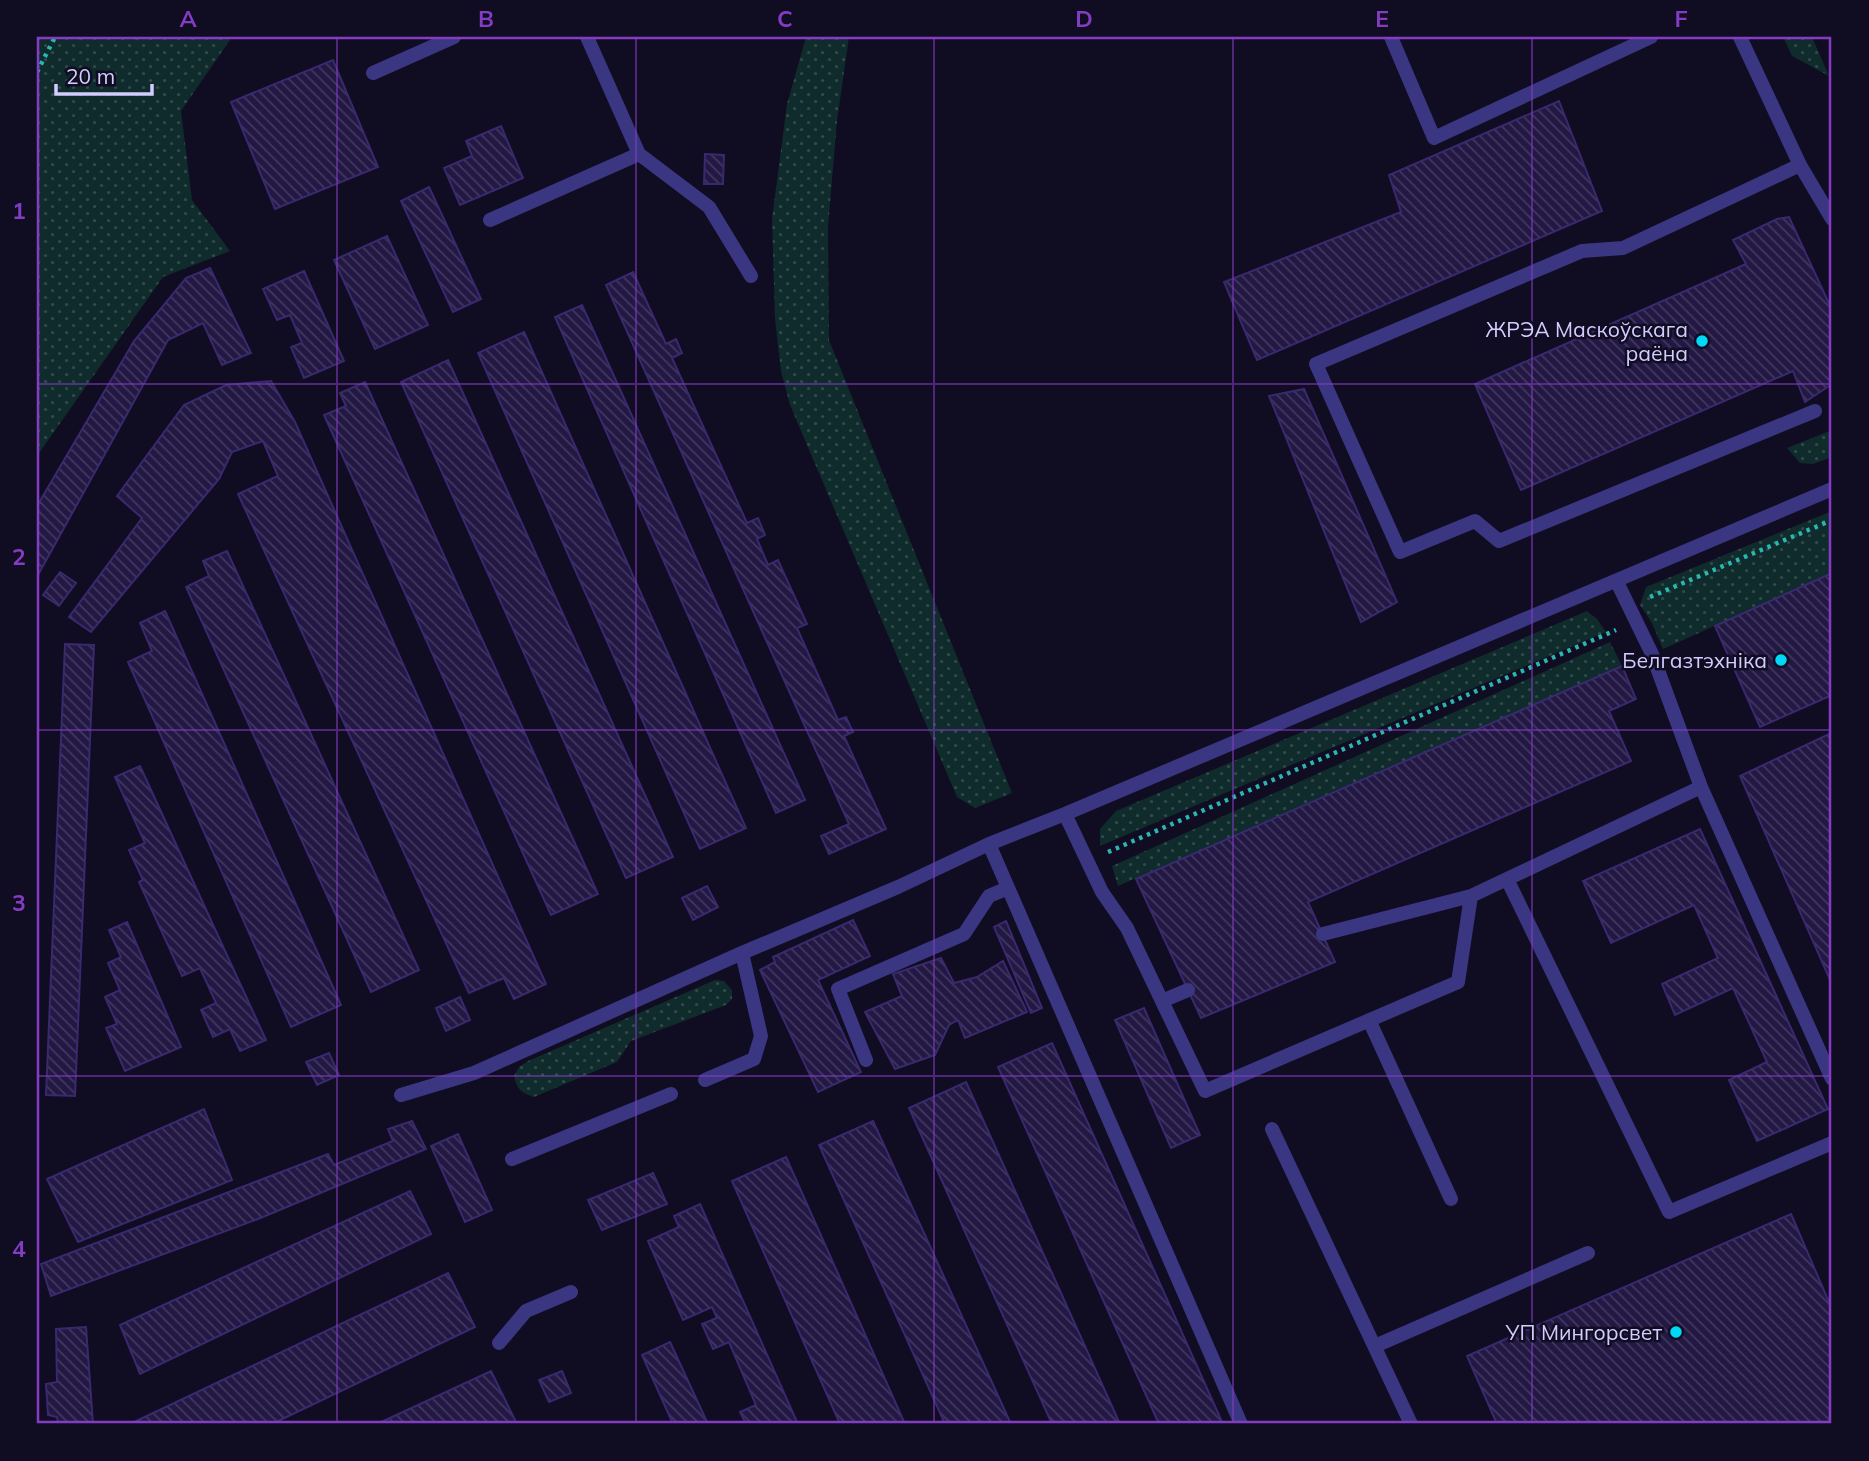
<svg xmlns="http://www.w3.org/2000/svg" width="1869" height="1461" font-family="Mulish,sans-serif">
  <defs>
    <pattern id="grass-dots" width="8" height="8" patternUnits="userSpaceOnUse" patternTransform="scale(1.75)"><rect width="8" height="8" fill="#0f2b2b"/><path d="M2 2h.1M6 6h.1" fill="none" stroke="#31494b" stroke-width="1.8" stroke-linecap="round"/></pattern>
    <pattern id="building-back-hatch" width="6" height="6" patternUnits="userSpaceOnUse" patternTransform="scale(1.75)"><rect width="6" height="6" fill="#221843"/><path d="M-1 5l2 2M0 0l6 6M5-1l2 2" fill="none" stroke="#41385f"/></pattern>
  </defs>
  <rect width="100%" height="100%" fill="#100c21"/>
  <path fill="url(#grass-dots)" d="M37 37H232L181 111 192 200 230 251 163 277 37 456Z
    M806 37H849L837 121 828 227 829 340 1012 793 975 808 957 797 790 405 781 371 775 319 772 219 787 104Z
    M1783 37H1812L1829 76 1792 56Z
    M1832 430V457L1813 464 1800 463 1787 448Z
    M1832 511V573L1663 649 1652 623 1640 605 1646 587Z
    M1587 611 1597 619 1606 632 1100 846V829L1116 811Z
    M1610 642 1622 666 1118 886 1112 866Z
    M715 980 724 981 732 990V999L726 1005 631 1041 617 1062 534 1097C521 1093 517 1089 514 1076L519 1067 528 1061Z"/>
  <path fill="url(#building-back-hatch)" stroke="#39296f" stroke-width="2" d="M333 60 378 167 275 209 231 102Z
    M1559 101 1602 211 1257 360 1224 282 1401 212 1389 175Z
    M501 126 523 178 460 205 444 168 472 156 466 141Z
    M705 154 724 155 723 184H704Z
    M429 187 481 299 453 312 401 201Z
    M1789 217 1832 310V384L1805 402 1793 371 1521 490 1475 384 1746 264 1733 240 1777 219Z
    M387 236 428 325 375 349 334 260Z
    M210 268 251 353 222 365 203 323 168 340 38 575 37 506 134 341 186 278Z
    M304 271 344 361 304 378 291 347 302 343 290 315 277 320 263 289Z
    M633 272 666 344 676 339 682 353 672 358 747 523 758 518 765 535 757 539 768 565 778 560 807 624 797 628 838 720 846 717 853 732 844 736 886 829 829 854 821 836 849 824 606 285Z
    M582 305 805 800 776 813 555 317Z
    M524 332 746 828 700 849 478 353Z
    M448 360 673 857 626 878 401 382Z
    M271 381 295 422 546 984 514 999 504 978 469 993 238 494 278 476 263 441 232 452 219 479 91 632 69 617 142 518 117 496 184 405 226 385Z
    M365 382 598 894 551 915 324 415 346 406 340 393Z
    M1304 389 1397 602 1361 622 1269 396Z
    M227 551 419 970 371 992 186 587 209 576 203 561Z
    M60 572 76 583 59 606 43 595Z
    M1832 573V695L1760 727 1715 626Z
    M165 611 341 1005 291 1027 128 662 152 651 140 623Z
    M65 644 94 645 75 1096 46 1095Z
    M1622 666 1636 699 1609 711 1631 761 1308 902 1335 962 1201 1018 1136 879Z
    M1829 734 1832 740V979L1830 980 1740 776Z
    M140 766 266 1040 240 1051 230 1029 213 1037 201 1010 216 1003 200 968 182 976 139 882 143 880 129 850 145 843 115 777Z
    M1700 829 1828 1109 1757 1141 1729 1080 1767 1062 1733 988 1675 1015 1662 984 1718 958 1694 905 1611 943 1583 881Z
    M707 886 718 907 693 920 682 898Z
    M853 920 870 956 818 980 861 1072 818 1092 760 970 775 962 773 957Z
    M1006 921 1042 1008 1031 1013 994 927Z
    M127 922 181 1047 125 1071 106 1028 117 1024 105 997 120 990 108 963 121 957 109 930Z
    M941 958 954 983 977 977 1003 961 1027 1012 965 1038 958 1020 949 1025 935 1055 895 1069 865 1012 902 996 893 974Z
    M460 997 470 1020 446 1031 436 1008Z
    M1144 1008 1200 1135 1171 1148 1115 1020Z
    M1052 1043 1223 1424H1159L998 1067Z
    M329 1053 339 1075 317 1085 306 1062Z
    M966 1082 1120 1424H1052L909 1108Z
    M204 1109 232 1180 78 1242 47 1179Z
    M412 1121 426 1149 258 1219 51 1296 41 1264 328 1154 334 1165 393 1141 388 1129Z
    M873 1121 1011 1424H945L819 1145Z
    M458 1134 492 1210 465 1222 431 1146Z
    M786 1157 905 1424H840L732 1181Z
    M653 1173 667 1204 602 1230 588 1200Z
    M410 1191 431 1234 140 1374 120 1325Z
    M700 1204 797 1422 798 1424H746L740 1412 756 1405 729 1342 713 1349 702 1324 717 1318 712 1307 683 1320 648 1241 679 1227 674 1216Z
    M1791 1214 1832 1309V1424H1497L1467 1356Z
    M448 1273 475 1327 272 1424H130Z
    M86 1327 93 1424H58L57 1417 48 1415 46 1384 57 1382 56 1329Z
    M670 1342 708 1424H673L642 1355Z
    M491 1371 517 1424H377Z
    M562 1371 571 1393 549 1402 539 1380Z"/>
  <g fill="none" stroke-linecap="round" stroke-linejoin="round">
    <path stroke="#2ab6b1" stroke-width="4.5" stroke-dasharray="3.5 5" stroke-linecap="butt" d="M37 72 55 37
      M1650 597 1832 520
      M1108 852 1616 630"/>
    <path stroke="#3a3682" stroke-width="14" d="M587 37 639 154 709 207 751 276
      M1391 37 1434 138 1651 37
      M1740 37 1800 165
      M373 73 454 37
      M490 220 639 154
      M1815 411 1499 541 1475 521 1400 552 1316 364 1582 251 1623 248 1800 165 1832 219
      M1617 582 1652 654 1701 787
      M1065 814 1102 892 1127 928 1205 1091 1458 982 1471 896 1701 787 1832 1079
      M989 844 1241 1424
      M1507 879 1669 1212 1832 1143
      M1323 934 1471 896
      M1162 1001 1188 990
      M1369 1020 1451 1199
      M866 1060 838 989 964 934 989 896 1008 888
      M705 1080 754 1059 761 1036 742 953
      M401 1095 474 1073 742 953 898 887 989 844 1065 814 1832 489
      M1272 1129 1411 1424
      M512 1159 671 1094
      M499 1343 526 1311 571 1292
      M1375 1346 1588 1253"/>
  </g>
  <path fill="none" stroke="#843cc5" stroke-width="2" stroke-opacity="0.55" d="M337 37V1424M636 37V1424M934 37V1424M1233 37V1424M1532 37V1424M37 384H1832M37 730H1832M37 1076H1832"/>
  <g fill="#00d8f7" stroke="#100c21" stroke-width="2.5">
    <circle cx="1702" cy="341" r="7"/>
    <circle cx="1781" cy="660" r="7"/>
    <circle cx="1676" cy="1332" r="7"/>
  </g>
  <g text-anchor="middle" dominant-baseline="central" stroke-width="5" stroke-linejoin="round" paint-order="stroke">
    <g font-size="21" fill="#d3ccff" stroke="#100c21" text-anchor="end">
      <text x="1688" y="329">ЖРЭА Маскоўскага<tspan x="1688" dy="24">раёна</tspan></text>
      <text x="1767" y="660">Белгазтэхніка</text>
      <text x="1662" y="1332">УП Мингорсвет</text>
    </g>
  </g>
  <rect width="1869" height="1461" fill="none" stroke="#100c21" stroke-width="77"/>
  <path d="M56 84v10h96v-10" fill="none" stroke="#d3ccff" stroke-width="3.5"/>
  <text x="66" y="84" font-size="21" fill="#d3ccff" stroke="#100c21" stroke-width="5" paint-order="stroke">20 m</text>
  <rect x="38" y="38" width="1792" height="1384" fill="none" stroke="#843cc5" stroke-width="2.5"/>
  <g font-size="23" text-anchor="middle" font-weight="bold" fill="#843cc5">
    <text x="188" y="27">A</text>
    <text x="486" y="27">B</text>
    <text x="785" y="27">C</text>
    <text x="1084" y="27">D</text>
    <text x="1382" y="27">E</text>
    <text x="1681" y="27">F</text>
    <text x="19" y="219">1</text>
    <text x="19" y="565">2</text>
    <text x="19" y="911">3</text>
    <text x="19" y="1257">4</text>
  </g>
</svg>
